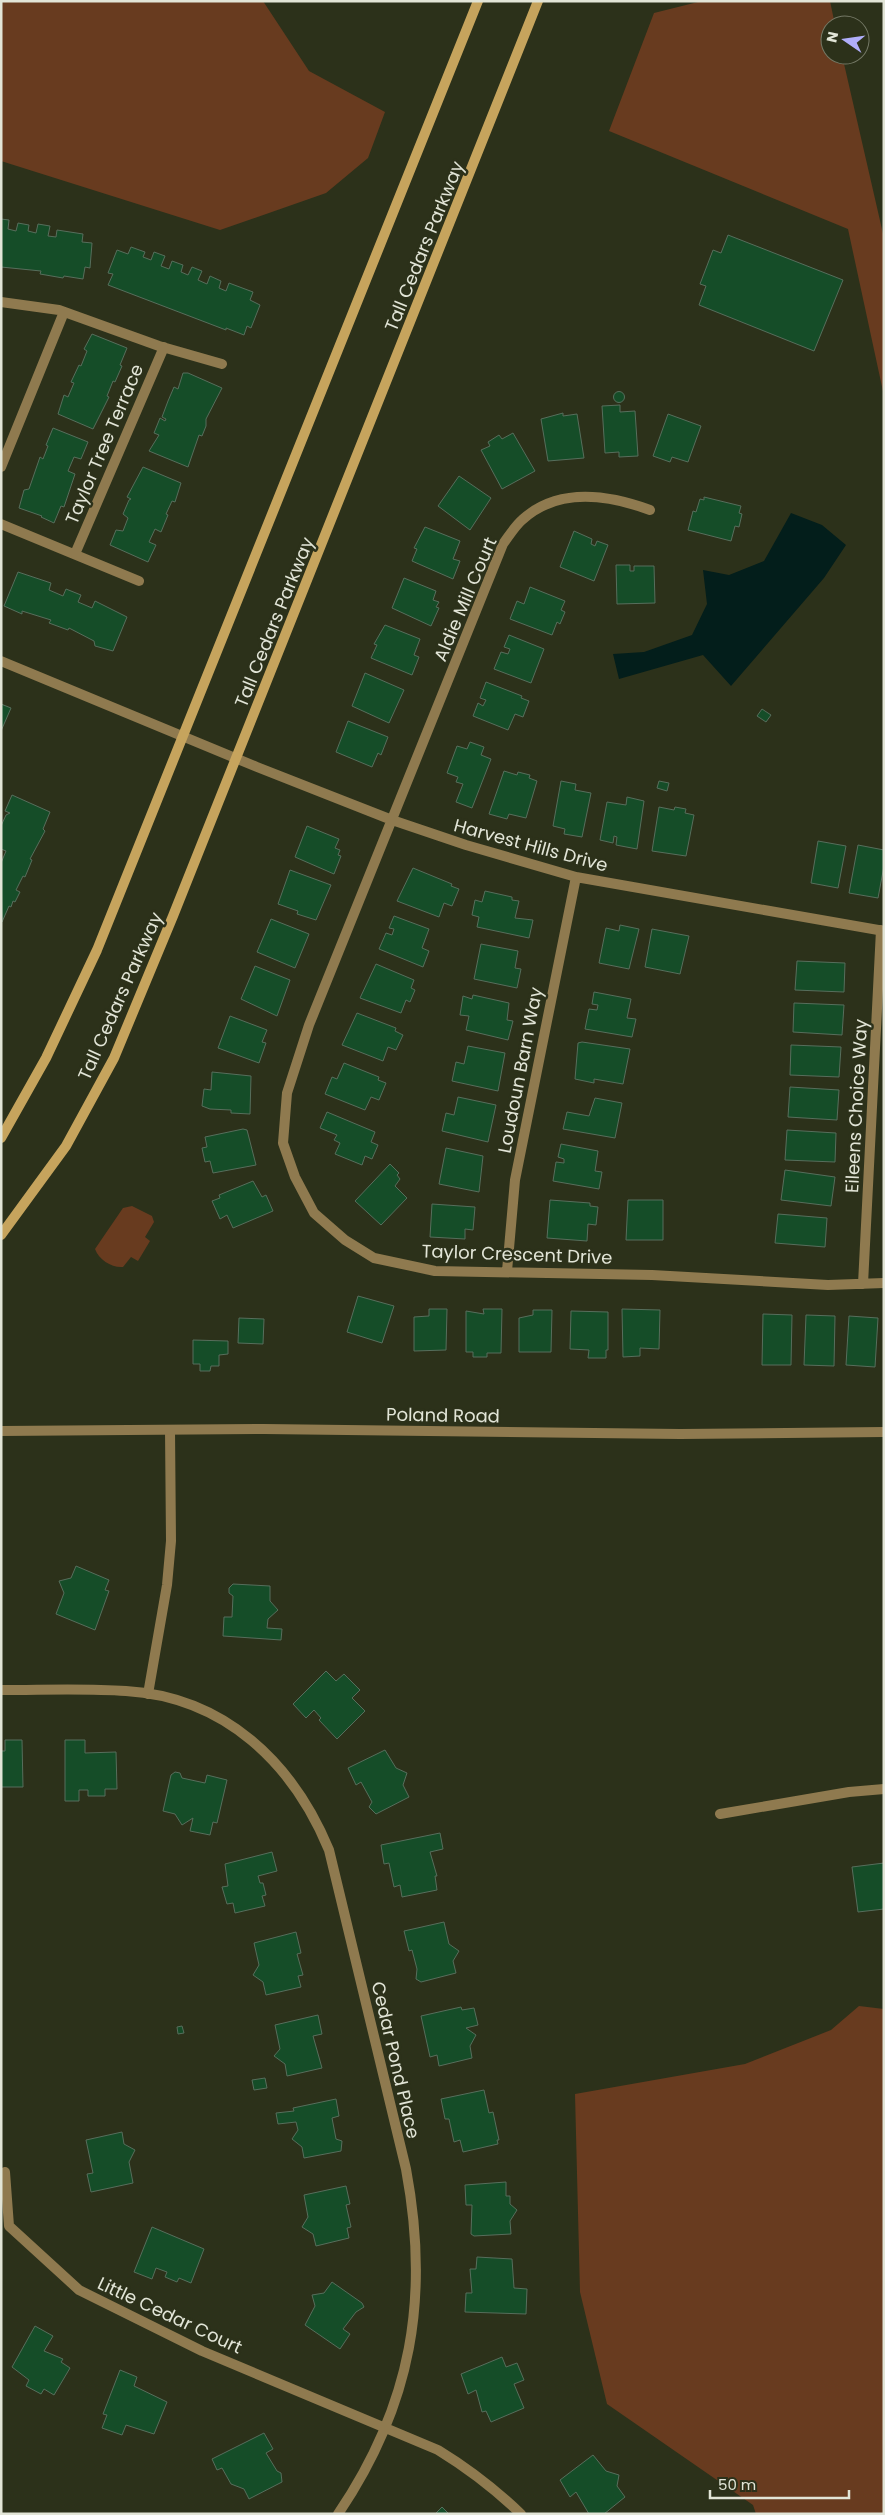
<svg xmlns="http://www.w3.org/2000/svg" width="885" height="2515" font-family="Poppins,sans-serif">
  <rect width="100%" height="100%" fill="#2c311a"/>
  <path fill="#683b1f" d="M1 1H263L309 71 385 112 368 158 326 193 220 230 1 161Z
    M702 1H830L835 25H830V55H842L884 238V396L848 229 609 131 654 13Z
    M132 1206 152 1216 154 1222 145 1237 150 1241 138 1261 131 1257 123 1267C112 1268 99 1260 95 1249L123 1208Z
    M859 2006 884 2009V2514H756L753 2505 607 2404 580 2292 575 2094 745 2064 831 2030Z"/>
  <path fill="#031e1b" d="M791 513 822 525 846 545 824 578 731 686 703 655 619 679 613 654 644 652 692 635 707 604 703 570 729 575 764 561Z"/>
  <path fill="#154d28" stroke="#576e5c" d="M1 219 9 220 8 229 16 231 18 223 29 225 28 231 36 233 38 224 50 226 48 236 56 237 57 230 83 234 82 242 92 243 90 268 85 267 83 279 64 276 63 278 40 274 41 271 1 267Z
    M728 235 843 280 814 351 699 305 706 286 700 284 713 250 721 253Z
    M131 247 145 252 143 257 151 260 154 252 165 256 161 266 169 269 172 261 183 265 181 272 188 275 192 267 202 271 198 280 207 284 210 276 221 281 219 288 226 291 229 283 253 292 250 300 260 305 251 328 247 326 244 335 226 328V330L108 285 113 274 108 273 117 250 128 254Z
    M92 334 127 348 120 365 122 366 115 382 113 381 107 396 109 397 93 429 58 414 64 395 68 397 74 383 71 382 79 365 81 366 87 351 84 349Z
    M183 373H188L222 388 206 419V426L202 436 199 435 188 467 149 451 159 435 154 433 160 418 165 421 166 419 162 417 168 401 174 387 178 389Z
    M613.5 397a5.5 5.5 0 1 1 11 0a5.5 5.5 0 1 1-11 0Z
    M620 405V412L635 411 638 456 619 457V452L605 453 602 406Z
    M563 413V416L577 414 584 458 548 461 541 419Z
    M668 414 701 426 688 462 672 457 670 462 653 456Z
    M53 428 88 442 81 459 74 457 68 471 75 474 64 507 61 506 54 523 41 517 42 516 19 508 24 490 29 489 40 457 43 459 48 446 46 445Z
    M513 433 535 471 502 489 481 450 490 446 488 442 499 435 502 439Z
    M143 467 181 483 175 502 172 501 166 514 168 515 161 532 155 529 149 542 156 545 148 562 110 545 116 530 123 531 128 518 123 514 129 500 131 499 127 497Z
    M459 476 491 498 470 530 438 506Z
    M704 497 741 506 739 513 742 514 739 527 735 526 731 541 688 530 693 511 696 512 700 499 704 500Z
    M425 527 460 541 453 559 460 561 453 579 412 561 417 549 414 548Z
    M574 531 592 539 591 544 595 546 597 541 608 545 594 581 560 567Z
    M616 565H630V571H634V566H654L655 603 617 604Z
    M18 572 51 583 49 590 63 596 66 589 81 595 78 602 92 608 95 601 127 617 113 651 95 646 94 641 69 628 68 630 49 623 51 620 22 611V614L4 606Z
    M404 578 436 591 433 600 439 602 436 607 439 608 431 626 392 608Z
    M530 587 565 601 561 610 565 612 560 624 557 622 552 635 510 619 517 601 524 604Z
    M385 625 420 639 414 655 419 657 412 675 371 658 377 645 374 644Z
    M509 635 544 649 531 683 494 669 501 652 508 654 510 649 504 647Z
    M365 673 404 690 389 723 352 706Z
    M486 682 522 696 521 698 529 701 523 717 515 714 508 730 473 716 478 703 483 706 486 700 480 698Z
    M1 704 11 708 1 731Z
    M762 709 771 715 766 722 757 716Z
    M348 721 388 737 381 755 378 753 372 767 336 752Z
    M470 742 484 747 481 755 491 759 472 808 456 802 463 784 456 782 458 777 447 773 457 746 467 749Z
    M504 771 517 775 518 772 530 775 529 778 537 781 526 818 509 814 507 819 489 814Z
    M561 781 576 784 575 790 591 793 582 837 564 834 565 829 553 826Z
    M659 781 669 783 667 791 657 788Z
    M12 795 50 812 43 829 45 831 30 859 32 860 25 877 23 876 16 890 20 892 15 902 13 901 11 907 9 906 2 922 1 863 6 851 1 849V826L6 815 10 813 5 811Z
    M627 797 644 801 637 849 616 845 617 837 614 836 613 843 600 840 607 802 626 805Z
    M659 807 674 810 675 807 686 809 685 813 694 815 686 856 652 851Z
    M307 826 339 839 335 848 340 850 338 855 341 856 334 874 295 857Z
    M818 841 846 846 838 888 811 883Z
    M858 845 884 850V866L878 898 849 893Z
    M413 868 452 884 451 886 459 889 452 906 444 903 439 917 397 901Z
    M290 870 331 885 316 920 297 914 298 911 278 904Z
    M485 891 512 897V900L519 901 515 918 533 920 529 938 477 927 479 917 472 915 475 900 482 902Z
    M394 916 429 929 422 948 429 951 423 967 379 949 386 933 392 935 394 929 389 928Z
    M271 919 309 934 295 968 257 952Z
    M620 925 639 929 629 969 599 963 606 928 619 931Z
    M652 929 689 936 680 974 645 967Z
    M481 944 518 951 515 968 521 969 517 988 474 979Z
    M797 961 845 963 844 992 795 990Z
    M376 964 414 980 411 988 415 990 410 1002 406 1000 401 1013 360 998Z
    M255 966 290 980 277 1016 241 999Z
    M594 992 631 999 627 1018 636 1019 632 1037 585 1029 589 1009 597 1010 598 1005 592 1004Z
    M473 995 509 1003 507 1020 513 1021 508 1040 466 1030 469 1016 460 1015 463 996 472 999Z
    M794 1003 844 1005 842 1035 793 1032Z
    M357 1013 396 1028 395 1031 403 1035 396 1050 388 1047 383 1061 342 1045Z
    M230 1016 267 1030 262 1042 266 1043 259 1063 218 1048Z
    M582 1042 630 1049 623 1084 594 1079V1083L575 1079 578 1043Z
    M791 1045 841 1047 839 1077 790 1075Z
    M468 1046 505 1053 498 1091 452 1081 456 1062 464 1064Z
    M344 1063 379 1077 378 1080 386 1083 379 1100 371 1097 365 1110 325 1094 332 1077 337 1079Z
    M212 1072 251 1076 250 1114 231 1113V1110L210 1109 202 1106 204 1089 211 1090Z
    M790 1087 839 1090 837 1120 788 1117Z
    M458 1097 496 1105 488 1142 442 1131 446 1113 454 1115Z
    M595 1098 622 1103 615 1138 563 1129 567 1112 589 1116Z
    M327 1112 375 1132 371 1142 378 1145 372 1159 365 1156 362 1165 335 1154 340 1143 334 1140 337 1135 320 1128Z
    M243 1129 247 1130 256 1165 213 1173 210 1161 205 1162 202 1148 207 1147 205 1137Z
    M787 1130 836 1133 835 1162 785 1160Z
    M561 1144 598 1151 595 1171 602 1172 599 1189 553 1181 556 1162 564 1163V1159L558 1157Z
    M446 1148 483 1156 479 1192 439 1184Z
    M390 1164 399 1173 397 1175 400 1179 395 1186 407 1198 381 1225 355 1201Z
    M785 1170 835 1177 831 1206 781 1200Z
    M253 1181 262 1197 266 1195 273 1211 233 1228 227 1215 220 1219 212 1201 220 1198 219 1195Z
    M550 1200 590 1203V1206L598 1207 596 1225 588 1224 587 1241 547 1238Z
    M628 1200H663V1240H626Z
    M432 1204 475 1207 473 1230 465 1229V1239L430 1237Z
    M778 1214 827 1218 825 1247 775 1243Z
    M358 1296 394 1306 382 1343 347 1332Z
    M429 1309H447L446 1350 414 1351V1317L429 1316Z
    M483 1309H502L501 1353H487V1357H473V1352H466V1311L484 1314Z
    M622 1309 660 1310 659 1349 640 1348V1356L623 1357Z
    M533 1310H552L551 1352H519V1318L533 1315Z
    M571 1311 608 1312V1350H606V1358H588L589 1350 570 1349Z
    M763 1314 792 1315 791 1365H762Z
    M806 1315 835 1316 834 1366 804 1365Z
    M849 1316 878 1318 875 1367 846 1365Z
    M239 1318 264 1319 263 1344 238 1343Z
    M193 1340 228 1341V1354L219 1355V1366H211L210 1371H200V1364H193Z
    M76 1566 109 1580 105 1590 109 1591 95 1630 56 1614 64 1593 59 1581 71 1578Z
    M233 1584 270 1586V1601L278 1610 268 1619 267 1628 282 1629 281 1640 223 1636 224 1617H232L233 1596 229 1593V1588Z
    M326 1671 336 1681 344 1674 360 1690 352 1698 365 1711 337 1739 319 1720 321 1718 314 1710 306 1718 293 1704Z
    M5 1740H22L23 1787H1V1751H5Z
    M65 1740H85V1753L116 1752 117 1789H105V1796H88V1790H79V1801H65Z
    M385 1750 396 1768 407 1773 403 1785 409 1797 376 1814 369 1807 372 1802 361 1782 356 1785 348 1768Z
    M175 1772 180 1773 182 1778 205 1783 207 1775 227 1780 217 1823 213 1822 210 1835 190 1831 193 1818 182 1825 175 1814 163 1811 171 1775Z
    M440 1833 443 1849 430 1852 437 1876H435L437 1890 402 1897 400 1885 394 1887 389 1863 384 1864 381 1845Z
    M272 1852 277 1871 258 1876 260 1883H263L266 1895 262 1896 265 1906 235 1913 233 1903 227 1904 222 1887 228 1886 225 1864Z
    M884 1863V1909L858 1912 852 1867Z
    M444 1922 449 1944 459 1951 453 1961 456 1973 421 1982 416 1979 417 1969 412 1950 409 1951 404 1931Z
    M296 1932 301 1953 297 1954 303 1975 298 1976 301 1987 266 1995 263 1982 253 1975 259 1965 254 1943Z
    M461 2007 462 2010 474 2008 478 2025 466 2028 476 2035 470 2046 472 2058 439 2066 437 2055 430 2057 421 2016Z
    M318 2015 322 2034 313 2036 322 2068 287 2076 285 2064 274 2056 280 2049 275 2025Z
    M182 2026 184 2033 178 2034 177 2027Z
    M265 2078 267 2088 254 2090 252 2080Z
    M484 2090 489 2113 493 2112 499 2140H497L498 2144 463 2152 460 2140 454 2142 449 2119H445L441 2099Z
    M336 2099 339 2116 332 2118 336 2139 342 2141 341 2151 304 2158 302 2147 292 2139 298 2130 296 2122 278 2124 276 2113 294 2111 293 2108Z
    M122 2132 124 2144 135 2150 129 2162 133 2183 91 2192 87 2174 93 2173 86 2140Z
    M506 2182V2196H510V2204L517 2210 510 2221 511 2234 474 2236 471 2234 472 2205H466L465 2185Z
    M346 2186 350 2204 346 2205 351 2227 347 2228 349 2238 316 2246 313 2234 302 2227 308 2217 304 2195Z
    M152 2227 204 2249 191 2283 179 2278 177 2282 165 2277 167 2272 156 2268 152 2279 134 2272Z
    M477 2257 512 2259 514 2288 527 2289 526 2314 465 2312 466 2293H472L470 2269H476Z
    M332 2282 362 2303 364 2307 356 2312 343 2329 350 2334 340 2349 305 2325 315 2306 312 2295 324 2293Z
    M35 2326 53 2336 44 2351 63 2359 61 2362 70 2368 54 2395 44 2389 41 2394 26 2386 29 2380 12 2367Z
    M502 2357 506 2367 517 2363 524 2380 514 2384 524 2408 491 2422 486 2411 482 2412 476 2390 468 2394 461 2374Z
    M120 2370 137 2377 134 2386 167 2402 154 2434 126 2425 122 2435 102 2428 107 2415 103 2414Z
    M264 2433 273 2449 266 2453 277 2471 281 2473 282 2482 249 2499 244 2489 231 2484 222 2468 217 2470 212 2459Z
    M593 2455 606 2471 619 2475 617 2486 625 2497 604 2514H589L576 2492 570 2497 560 2480Z
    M442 2507 449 2514H435Z"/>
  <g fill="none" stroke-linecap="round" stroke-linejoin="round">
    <path stroke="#8f7a4f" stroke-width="10" d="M1 302 59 310 159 346 222 364
      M1 467 64 312
      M650 510C609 495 558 487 522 520 515 526 509 536 503 544L309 1025 287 1093 283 1143 295 1177 314 1213 345 1240 374 1258 435 1271 652 1275 828 1285 884 1283
      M1 524 139 581
      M75 554 164 347
      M1 661 257 767 392 820 466 845 576 877 884 931
      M507 1271 515 1180 576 877
      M863 1284 881 930
      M1 1690C43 1690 85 1688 126 1691 225 1697 293 1763 329 1850L406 2169C430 2297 412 2405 338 2514
      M148 1694 167 1585 171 1541 170 1430
      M720 1814 849 1792 884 1789
      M5 2172 9 2226 79 2290 202 2351 438 2450C469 2469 495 2489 521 2514"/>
    <path stroke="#8f7a4f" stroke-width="10" d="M1 1431 264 1429 680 1434 884 1432"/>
    <path stroke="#c6a45d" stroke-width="10" d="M1 1138 46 1058 97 950 478 1
      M1 1235 66 1146 114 1058 173 916 538 1"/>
  </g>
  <g text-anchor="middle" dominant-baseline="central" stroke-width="5" stroke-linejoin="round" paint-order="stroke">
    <g font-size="18" fill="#e2e5d7" stroke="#2c311a">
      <text transform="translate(424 246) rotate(-68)">Tall Cedars Parkway</text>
      <text transform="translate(104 444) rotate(-67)">Taylor Tree Terrace</text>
      <text transform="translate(465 599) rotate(-67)">Aldie Mill Court</text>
      <text transform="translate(274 622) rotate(-68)">Tall Cedars Parkway</text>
      <text transform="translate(531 845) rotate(15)">Harvest Hills Drive</text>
      <text transform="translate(120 996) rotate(-66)">Tall Cedars Parkway</text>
      <text transform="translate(520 1070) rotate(-79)">Loudoun Barn Way</text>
      <text transform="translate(856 1106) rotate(-87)">Eileens Choice Way</text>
      <text transform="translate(517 1254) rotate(2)">Taylor Crescent Drive</text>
      <text transform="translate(443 1415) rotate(1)">Poland Road</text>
      <text transform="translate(396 2060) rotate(77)">Cedar Pond Place</text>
      <text transform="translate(170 2315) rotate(25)">Little Cedar Court</text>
    </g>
  </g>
  <rect width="885" height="2515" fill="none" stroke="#e2e5d7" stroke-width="5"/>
  <g transform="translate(845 40) rotate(283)"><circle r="24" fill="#2c311a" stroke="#757966"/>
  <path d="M0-4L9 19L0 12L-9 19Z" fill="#b0aefa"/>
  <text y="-8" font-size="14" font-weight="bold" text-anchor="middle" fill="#e2e5d7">N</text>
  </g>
  <path d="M710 2490v8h139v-8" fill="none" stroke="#e2e5d7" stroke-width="2.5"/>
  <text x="718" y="2490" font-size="15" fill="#e2e5d7" stroke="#2c311a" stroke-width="4" paint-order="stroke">50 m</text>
</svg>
